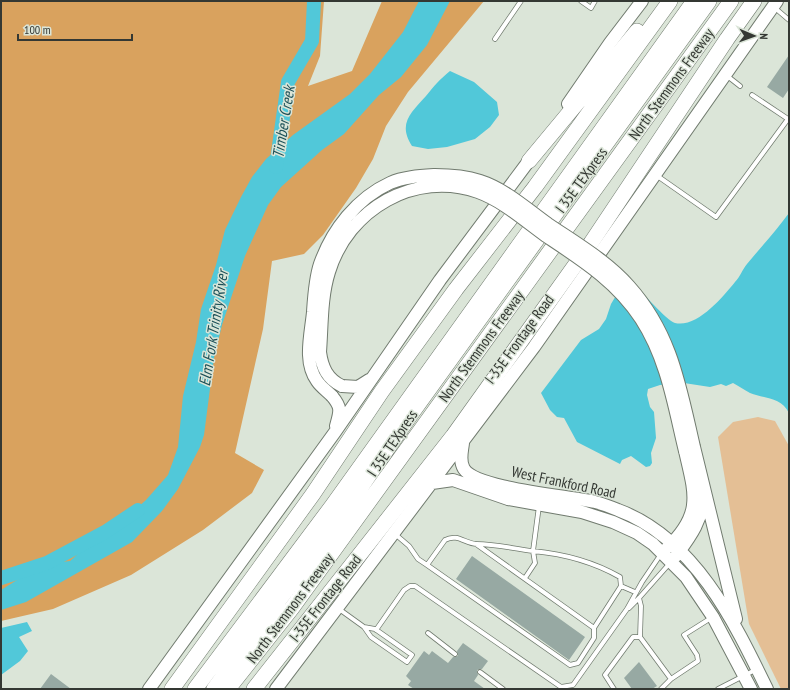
<svg xmlns="http://www.w3.org/2000/svg" width="790" height="690" font-family="'PT Sans Narrow',sans-serif">
  <rect width="100%" height="100%" fill="#dbe5d8"/>
  <path fill="#e4bf95" d="M758 417 775 421 789 446V689H781L749 624 718 437 733 422Z"/>
  <path fill="#d9a25e" d="M1 1H324L320 56 308 86 352 71 382 1H484L408 92 386 126 373 159 356 188 323 235 304 254 272 261 263 329 235 453 264 470 252 493 203 530 131 575 53 609 1 621Z"/>
  <path fill="#51c8d9" d="M419 1H450L427 45 401 77 379 95 344 134 322 150 281 187 268 205 245 256 222 325 214 358 204 435 200 447 178 489 162 511 132 542 26 602 1 610V590L25 575 36 565 70 561 89 544 98 540 119 524 146 500 168 475 178 447 183 396 196 342 201 309 216 265 225 230 241 197 252 177 266 159 293 135 350 94 370 74 403 32Z
    M450 71 474 82 497 102 499 115 490 127 475 139 447 147 428 149 412 146C397 123 412 112 426 96 434 86 440 79 450 71Z
    M789 213V413C781 397 765 399 750 393 744 390 739 386 733 383L726 386 721 384 710 387 684 383 660 385 648 389 647 395 650 407 654 412 656 438 651 453 652 463 650 466 646 467 631 456 622 460 620 464 577 442 564 418 557 417 550 410 541 393 581 340 599 329 606 319 611 304 617 294 634 283C641 291 667 321 675 323 697 328 722 298 735 282 740 277 742 270 747 264 761 247 776 231 789 213Z
    M27 622 32 631 19 637 28 651 20 661 1 675V628Z"/>
  <g fill="none" stroke-linecap="round" stroke-linejoin="round">
    <path stroke="#51c8d9" stroke-width="14" d="M276 167 288 82 312 41 314 1
      M1 578 47 563 105 532 138 510"/>
  </g>
  <path fill="#97a9a3" d="M789 55V89L783 98 767 87Z
    M472 556 585 637 569 660 456 579Z
    M463 643 488 661 482 669 477 670 478 675 474 681 485 689H414L408 685 411 681 406 676 424 651 429 655 432 651 448 663 453 657 458 656 457 651Z
    M639 662 657 686 652 689H632L624 678Z
    M51 674 71 689H40Z"/>
  <g fill="none" stroke-linecap="round" stroke-linejoin="round">
    <defs>
      <path id="lane" d="M581 1 591 8 595 1
        M775 8 789 20
        M495 39 521 1
        M726 75 740 86
        M656 175 716 217 788 119 752 95
        M539 506 533 551C565 554 592 561 620 577L621 586 635 592
        M395 534 409 546 418 559 427 565 445 540C458 533 465 544 477 544 496 544 514 549 533 551L535 563 525 578
        M476 544 594 628
        M427 565 570 665 578 663 594 638V628L621 586
        M639 598 641 606 640 637
        M629 608 639 598 670 563
        M339 609 364 627
        M364 627 375 629 412 655 407 662 371 637Z
        M376 630 404 590 410 586H415L561 687 573 685 627 609 642 582 661 554
        M428 633 455 654
        M480 672 503 689
        M614 689 605 675 633 637H640L671 679
        M661 689 671 679 698 661 697 655 684 635 711 618
        M718 689 757 669"/>
      <path id="secondary" d="M568 104 610 43 642 1
        M342 386 358 387 369 380
        M332 396C342 408 340 411 336 426
        M463 443C462 452 459 461 464 469 477 489 570 496 595 502 603 504 611 507 618 510 694 538 734 621 767 689
        M694 447 736 619
        M432 483 453 480 508 499 582 512 613 522 637 533 653 544 686 577 713 617 751 689
        M667 548C703 514 695 494 685 451
        M676 556C690 537 703 520 703 496
        M149 689 335 432 440 280 534 154
        M276 689 534 347 777 1"/>
      <path id="highway" d="M529 161 637 31
        M172 689 313 494 382 391 456 289 535 187 670 1
        M195 689 332 506 694 1
        M214 689 350 503 414 410 709 1
        M228 689 292 608 731 1
        M254 689 453 436 591 243 727 39 754 1"/>
    </defs>
    <use href="#lane" stroke="#717b6f" stroke-width="5.5"/>
    <use href="#secondary" stroke="#717b6f" stroke-width="14"/>
    <use href="#highway" stroke="#717b6f" stroke-width="16"/>
    <use href="#lane" stroke="#fff" stroke-width="4"/>
    <use href="#secondary" stroke="#fff" stroke-width="12"/>
    <use href="#highway" stroke="#fff" stroke-width="15"/>
    <defs>
      <path id="secondary-bridge" d="M342 386C327 379 322 367 320 352 322 326 321 297 329 272 348 209 415 170 478 192 503 201 525 221 546 236 582 260 617 282 641 319 667 359 674 406 685 451
        M332 396C327 391 321 387 317 381 303 362 311 334 313 312 314 297 315 279 320 264 332 230 357 198 390 183 403 177 420 176 435 175 450 175 465 176 480 181 505 189 527 209 548 224 576 243 607 261 629 286 672 334 680 387 694 447"/>
    </defs>
    <use href="#secondary-bridge" stroke="#717b6f" stroke-width="14" stroke-linecap="butt"/>
    <use href="#secondary-bridge" stroke="#fff" stroke-width="12"/>
  </g>
  <g text-anchor="middle" dominant-baseline="central" stroke-width="3" stroke-linejoin="round" paint-order="stroke">
    <g font-size="15" fill="#343833" stroke="#dbe5d8">
      <text transform="translate(671 84) rotate(-54)">North Stemmons Freeway</text>
      <text transform="translate(581 180) rotate(-54)">I 35E TEXpress</text>
      <text transform="translate(519 339) rotate(-54)">I-35E Frontage Road</text>
      <text transform="translate(481 346) rotate(-54)">North Stemmons Freeway</text>
      <text transform="translate(392 443) rotate(-56)">I 35E TEXpress</text>
      <text transform="translate(564 482) rotate(12)">West Frankford Road</text>
      <text transform="translate(325 598) rotate(-52)">I-35E Frontage Road</text>
      <text transform="translate(290 608) rotate(-53)">North Stemmons Freeway</text>
    </g>
    <g font-size="16" font-style="italic" fill="#1d5158" stroke="#dbe5d8">
      <text transform="translate(283 122) rotate(-81)">Timber Creek</text>
      <text transform="translate(213 328) rotate(-81)">Elm Fork Trinity River</text>
    </g>
  </g>
  <rect width="790" height="690" fill="none" stroke="#343833" stroke-width="4"/>
  <g transform="translate(754 36) rotate(92)" stroke="#dbe5d8" stroke-width="3" paint-order="stroke">
  <path d="M0-3L7 15L0 10L-7 15Z" fill="#343833"/>
  <text y="-6" font-size="11" font-weight="bold" text-anchor="middle" fill="#343833">N</text>
  </g>
  <path d="M18 34v6h114v-6" fill="none" stroke="#343833" stroke-width="2"/>
  <text x="24" y="34" font-size="12" fill="#343833" stroke="#dbe5d8" stroke-width="3" paint-order="stroke">100 m</text>
</svg>
